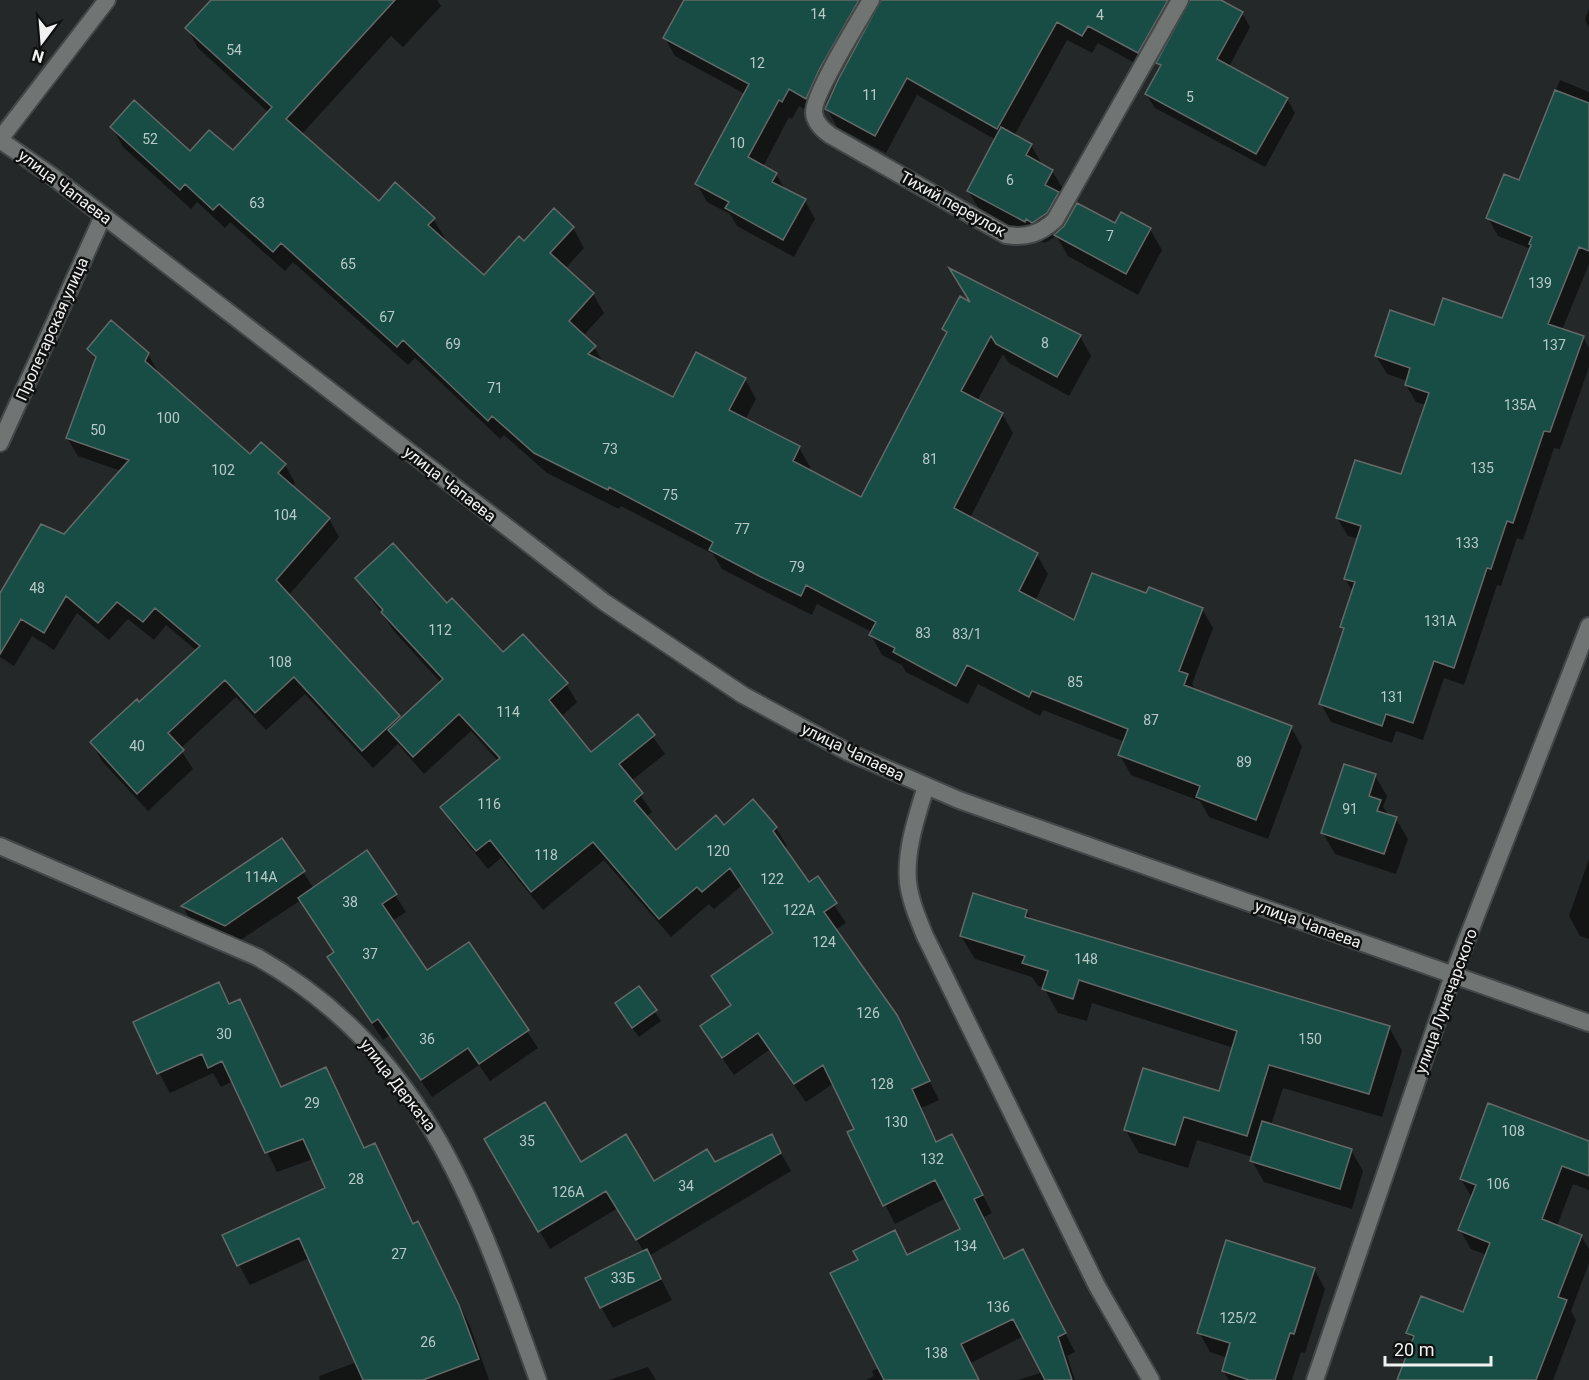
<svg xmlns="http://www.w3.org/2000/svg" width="1589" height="1380" font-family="Roboto,sans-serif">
  <rect width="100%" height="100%" fill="#242828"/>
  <path fill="#0007" d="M213 0H437L441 6 403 47 391 36 301 135 379 203 433 219 445 238 443 240 484 277 524 243 573 228 584 248 565 269 593 294 604 313 583 336 594 347 605 365 674 399 745 379 756 399 745 420 799 448 810 467 809 471 862 499 947 335 944 329 973 305 1080 336 1091 356 1069 396 1009 363 1003 354 977 401 1002 414 1013 433 970 518 1037 555 1048 574 1035 601 1075 622 1147 595 1202 609 1213 628 1192 684 1197 692 1291 727 1302 747 1268 839 1209 817 1200 801 1131 775 1120 755 1125 742 1043 710 1040 716 978 684 968 704 906 672 902 665 882 655 871 635 872 632 817 604 812 615 774 596 722 569 713 554 621 506 619 509 547 473 504 435 500 439 415 358 408 365 293 262 285 271 230 222 225 228 197 202 191 209 123 147 112 127 190 153H233L269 113 198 48 187 28Z
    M686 0H1174L1148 70 1098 43 1092 53 1067 40 1014 136 1031 145 1043 166 1052 171 1065 192 1061 199 1071 217 1150 229 1162 250 1138 295 1068 256 1056 236 1045 243 1038 240 1037 242 981 212 968 191 996 140 917 95 886 153 837 127 827 109 880 8H877L838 70 817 116 799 106 792 119 789 117 763 167 776 174 786 191 805 201 815 219 794 257 737 226 730 214 707 202 697 184 745 94 675 56 665 38Z
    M1203 0H1218L1242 13 1250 27 1229 67 1287 99 1295 113 1265 167 1155 108 1146 94 1161 67 1158 63Z
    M1589 9V27L1585 20Z
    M1560 80 1589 92V264L1562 330 1583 337 1589 348V367L1560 449 1554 448 1523 540 1517 538 1501 586 1497 585 1464 685 1444 678 1423 740 1396 731 1392 743 1331 722 1321 704 1345 632 1342 626 1353 592 1345 579 1359 539 1348 536 1337 518 1402 476 1426 405 1416 402 1406 385 1408 381 1387 374 1376 356 1435 327 1502 320 1531 249 1498 236 1488 218 1520 182Z
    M89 349 148 354 158 372 157 374 250 457 285 465 295 483 292 487 329 519 339 537 288 596 401 720 441 683 394 631 357 579 447 605 503 654 566 684 577 702 561 717 591 754 638 716 665 754 631 781 652 812 646 817 676 852 724 827 753 802 776 828 787 846 784 849 809 884 817 879 846 923 835 930 896 1015 939 1100 921 1108 937 1143 962 1154 992 1213 984 1217 1005 1260 1033 1270 1075 1352 1067 1356 1075 1380H1018L1043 1372 1024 1336 971 1363 979 1380H866L874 1376 872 1371 879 1368 907 1257 962 1230 946 1198 895 1224 849 1133 856 1129 834 1083 806 1102 769 1050 734 1075 713 1045 732 1007 713 976 774 934 741 886 714 909 709 904 671 937 604 860 543 910 501 858 488 869 453 826 442 807 499 762 471 731 424 774 398 744 373 768 305 694 266 730 236 697 180 749 193 769 148 811 102 761 92 743 139 704 197 651 166 625 154 640 128 619 109 640 77 613 54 650 32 636 14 666 0 657V596L64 536 121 471 78 456 67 438 96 361Z
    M1375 776 1387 796 1383 807 1389 816 1396 819 1408 839 1396 874 1335 854 1323 833Z
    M282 840 314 889 395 895 406 912 392 921 426 972 469 944 538 1048 490 1081 479 1065 432 1097 390 1035 383 1040 339 975 329 958 335 954 301 900 236 943 193 925 183 907Z
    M1589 859V939L1580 936 1569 916Z
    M1026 911 1032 921 1389 1027 1402 1051 1382 1117 1283 1088 1271 1125 1351 1150 1363 1171 1352 1209 1264 1182 1252 1161 1253 1157 1197 1140 1188 1168 1139 1153 1125 1129 1220 1093 1234 1048 1092 1003 1087 1021 1058 1013 1044 988 1038 986 1032 977 975 959 961 936Z
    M218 984 230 1004 240 1001 282 1088 325 1069 365 1149 374 1144 414 1225 418 1223 429 1243 470 1326 489 1380H320L319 1376 357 1362 309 1258 250 1285 239 1265 327 1189 313 1159 277 1172 233 1081 221 1087 213 1073 170 1093 159 1073Z
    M639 988 661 1021 639 1037 622 1014Z
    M771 1136 791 1171 649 1256 672 1300 613 1328 601 1307 644 1252 618 1208 550 1249 486 1139 654 1183 714 1164Z
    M1589 1142V1190L1573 1184 1557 1226 1581 1236 1589 1249V1263L1571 1311 1576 1320 1553 1380H1398L1413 1341 1408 1333 1464 1314 1487 1255 1471 1249 1460 1230 1472 1198 1461 1179Z
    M1314 1269 1325 1289 1305 1353 1301 1352 1292 1380H1229L1223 1371 1228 1358 1210 1352 1199 1332Z
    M648 1367 656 1380H609Z"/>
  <path fill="#184d46" stroke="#646968" stroke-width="1.5" d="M211 0H395L286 119 379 201 395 182 435 218 428 225 484 275 519 236 524 241 554 208 574 227 550 253 594 293 569 321 596 346 588 354 673 397 696 352 746 378 729 410 800 446 793 461 861 497 947 332 942 329 960 296 970 302 949 268 1081 335 1057 377 996 344 991 336 961 391 1003 413 954 508 1038 553 1019 591 1074 620 1092 573 1146 593 1149 587 1203 608 1179 671 1188 674 1184 685 1292 726 1256 820 1196 797 1200 786 1118 755 1128 729 1032 691 1029 697 967 665 956 686 893 652 895 648 869 635 876 622 806 585 801 596 761 577 709 550 713 542 609 487 608 490 534 453 492 416 488 421 403 340 397 347 281 243 273 252 219 204 213 210 185 184 180 190 110 127 134 100 190 151 209 130 233 150 272 107 185 28Z
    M684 0H859L819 70 806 99 789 89 782 102 779 100 748 157 777 173 772 182 806 199 783 240 725 208 729 202 695 184 749 84 663 38Z
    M881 0H1168L1138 53 1088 26 1082 36 1057 22 997 129 907 78 875 136 825 109 838 80Z
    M1190 0H1221L1243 12 1217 59 1288 98 1256 154 1145 94 1161 65 1156 63Z
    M1555 90 1589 103V251L1579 247 1548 324 1584 336 1550 432 1544 431 1513 523 1507 521 1491 569 1487 568 1454 668 1434 661 1413 723 1386 714 1382 726 1319 704 1344 628 1340 627 1355 582 1344 579 1361 526 1336 518 1355 460 1401 474 1429 393 1405 385 1410 368 1375 356 1390 310 1434 325 1443 298 1502 318 1531 245 1529 244 1532 237 1486 218 1504 174 1519 180Z
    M1001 127 1032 144 1026 155 1053 170 1045 185 1059 192 1047 213 1032 223 1026 219 1025 222 967 191Z
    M1077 203 1115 223 1121 212 1151 228 1126 274 1054 235 1064 226Z
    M111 320 149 353 145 361 250 454 261 442 286 464 278 473 330 518 276 580 400 716 362 751 294 677 255 713 225 680 168 733 184 750 137 794 90 742 137 699 139 702 200 646 155 608 143 622 117 602 98 623 66 596 44 633 21 619 0 654V593L41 524 64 534 129 460 66 438 96 357 87 349Z
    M393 543 447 603 452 598 503 652 523 634 568 683 549 700 591 752 638 714 655 735 619 764 643 793 634 801 676 850 716 815 724 825 753 799 777 827 773 831 809 882 818 876 837 903 824 912 897 1015 930 1081 912 1089 936 1142 952 1134 983 1195 974 1199 1004 1259 1023 1249 1053 1308 1066 1333 1058 1337 1072 1380H1045L1013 1319 961 1344 979 1380H884L830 1273 858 1260 853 1251 895 1230 907 1255 960 1229 935 1180 883 1206 847 1132 854 1129 823 1065 794 1084 758 1033 722 1058 700 1026 731 1005 711 976 773 933 730 868 702 892 697 887 659 919 593 842 531 892 490 840 476 851 440 807 500 758 459 714 413 757 388 730 443 679 381 612 383 610 355 578Z
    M1344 764 1376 774 1369 796 1381 800 1377 811 1397 817 1384 854 1321 833Z
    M282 838 305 871 225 926 181 906Z
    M367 850 397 894 382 904 427 970 469 942 529 1030 479 1064 468 1048 421 1080 378 1019 372 1023 327 957 334 952 298 898Z
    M973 893 1027 910 1025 917 1390 1026 1369 1094 1269 1065 1247 1136 1184 1117 1175 1145 1124 1130 1143 1068 1219 1091 1237 1031 1079 980 1073 999 1042 989 1048 971 1022 963 1025 956 960 936Z
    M219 982 229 1004 240 999 281 1087 326 1067 364 1148 375 1143 413 1224 418 1221 459 1305 479 1359 423 1380H363L299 1238 237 1266 222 1235 325 1188 303 1139 265 1153 222 1061 208 1068 202 1054 157 1074 133 1022Z
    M639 986 657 1010 632 1028 615 1003Z
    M545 1102 581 1162 626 1134 654 1181 707 1149 715 1162 772 1134 781 1153 636 1240 606 1191 538 1232 484 1139Z
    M1488 1103 1589 1141V1176L1562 1166 1542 1219 1582 1235 1558 1297 1567 1300 1536 1380H1397L1414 1336 1406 1333 1421 1296 1463 1312 1490 1243 1458 1230 1476 1185 1460 1179Z
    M1262 1121 1352 1149 1340 1189 1250 1161Z
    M1226 1240 1315 1268 1294 1334 1290 1333 1275 1380H1249L1222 1371 1230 1343 1197 1333Z
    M647 1249 661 1279 600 1308 585 1278Z"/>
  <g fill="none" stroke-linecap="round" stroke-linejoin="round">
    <defs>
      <path id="service" d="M871 0C860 19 812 96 814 113 815 123 823 130 830 135L1006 235C1026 238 1040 234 1055 220L1180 0"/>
      <path id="minor" d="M0 139 107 0
        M0 443 103 216
        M926 786C917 816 905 850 908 882 910 900 918 919 925 936L1097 1286 1151 1380
        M0 846 257 957C427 1054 476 1207 538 1380
        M1315 1380 1453 975 1589 626"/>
      <path id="tertiary" d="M0 140 52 176 604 602 743 695 848 752 959 800 1589 1023"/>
    </defs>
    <use href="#service" stroke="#434747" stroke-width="20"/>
    <use href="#minor" stroke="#434747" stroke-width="20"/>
    <use href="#tertiary" stroke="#434747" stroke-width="20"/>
    <use href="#service" stroke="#707574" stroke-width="16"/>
    <use href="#minor" stroke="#707574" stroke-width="16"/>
    <use href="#tertiary" stroke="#707574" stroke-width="16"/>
  </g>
  <g text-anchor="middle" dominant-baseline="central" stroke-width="5" stroke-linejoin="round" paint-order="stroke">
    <g font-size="14" fill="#b9c9c6">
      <text x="818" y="14">14</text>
      <text x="1100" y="15">4</text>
      <text x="234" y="50">54</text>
      <text x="757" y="63">12</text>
      <text x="870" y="95">11</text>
      <text x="1190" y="97">5</text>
      <text x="150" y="139">52</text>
      <text x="737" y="143">10</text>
      <text x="1010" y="180">6</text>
      <text x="257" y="203">63</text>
      <text x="1110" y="236">7</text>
      <text x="348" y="264">65</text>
      <text x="1540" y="283">139</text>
      <text x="387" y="317">67</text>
      <text x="1045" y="343">8</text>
      <text x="453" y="344">69</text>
      <text x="1554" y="345">137</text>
      <text x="495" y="388">71</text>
      <text x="1520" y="405">135А</text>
      <text x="168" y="418">100</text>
      <text x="98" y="430">50</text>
      <text x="610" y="449">73</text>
      <text x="930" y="459">81</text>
      <text x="1482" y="468">135</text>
      <text x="223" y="470">102</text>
      <text x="670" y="495">75</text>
      <text x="285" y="515">104</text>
      <text x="742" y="529">77</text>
      <text x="1467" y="543">133</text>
      <text x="797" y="567">79</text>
      <text x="37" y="588">48</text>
      <text x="1440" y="621">131А</text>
      <text x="440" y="630">112</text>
      <text x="923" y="633">83</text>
      <text x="967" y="634">83/1</text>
      <text x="280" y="662">108</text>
      <text x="1075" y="682">85</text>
      <text x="1392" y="697">131</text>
      <text x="508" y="712">114</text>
      <text x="1151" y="720">87</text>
      <text x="137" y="746">40</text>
      <text x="1244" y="762">89</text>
      <text x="489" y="804">116</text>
      <text x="1350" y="809">91</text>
      <text x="718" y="851">120</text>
      <text x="546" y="855">118</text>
      <text x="261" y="877">114А</text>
      <text x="772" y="879">122</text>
      <text x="350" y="902">38</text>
      <text x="799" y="910">122А</text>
      <text x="824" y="942">124</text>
      <text x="370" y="954">37</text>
      <text x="1086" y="959">148</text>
      <text x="868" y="1013">126</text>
      <text x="224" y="1034">30</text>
      <text x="427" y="1039">36</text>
      <text x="1310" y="1039">150</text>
      <text x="882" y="1084">128</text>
      <text x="312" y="1103">29</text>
      <text x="896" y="1122">130</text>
      <text x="1513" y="1131">108</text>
      <text x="527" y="1141">35</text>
      <text x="932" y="1159">132</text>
      <text x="356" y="1179">28</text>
      <text x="1498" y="1184">106</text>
      <text x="686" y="1186">34</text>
      <text x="568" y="1192">126А</text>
      <text x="965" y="1246">134</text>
      <text x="399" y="1254">27</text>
      <text x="623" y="1278">33Б</text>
      <text x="998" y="1307">136</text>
      <text x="1238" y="1318">125/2</text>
      <text x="428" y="1342">26</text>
      <text x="936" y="1353">138</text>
    </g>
    <g font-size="16" fill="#eff2f1" stroke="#0f1110">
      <text transform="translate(65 187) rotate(37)">улица Чапаева</text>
      <text transform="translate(953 204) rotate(29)">Тихий переулок</text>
      <text transform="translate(52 329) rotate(-66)">Пролетарская улица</text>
      <text transform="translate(450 484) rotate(38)">улица Чапаева</text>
      <text transform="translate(853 752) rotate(26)">улица Чапаева</text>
      <text transform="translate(1308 924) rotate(20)">улица Чапаева</text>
      <text transform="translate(1446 1001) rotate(-70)">улица Луначарского</text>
      <text transform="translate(398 1085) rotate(52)">улица Деркача</text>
    </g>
  </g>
  <g transform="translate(42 42) rotate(196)" stroke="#0f1110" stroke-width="4.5" paint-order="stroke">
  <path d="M0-4.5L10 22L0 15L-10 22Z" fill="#eff2f1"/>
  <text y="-9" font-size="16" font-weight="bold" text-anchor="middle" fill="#eff2f1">N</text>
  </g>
  <path d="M1385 1356v9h106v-9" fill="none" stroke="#eff2f1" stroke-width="3"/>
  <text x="1394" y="1356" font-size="18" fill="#eff2f1" stroke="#0f1110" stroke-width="4.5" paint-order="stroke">20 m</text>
</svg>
